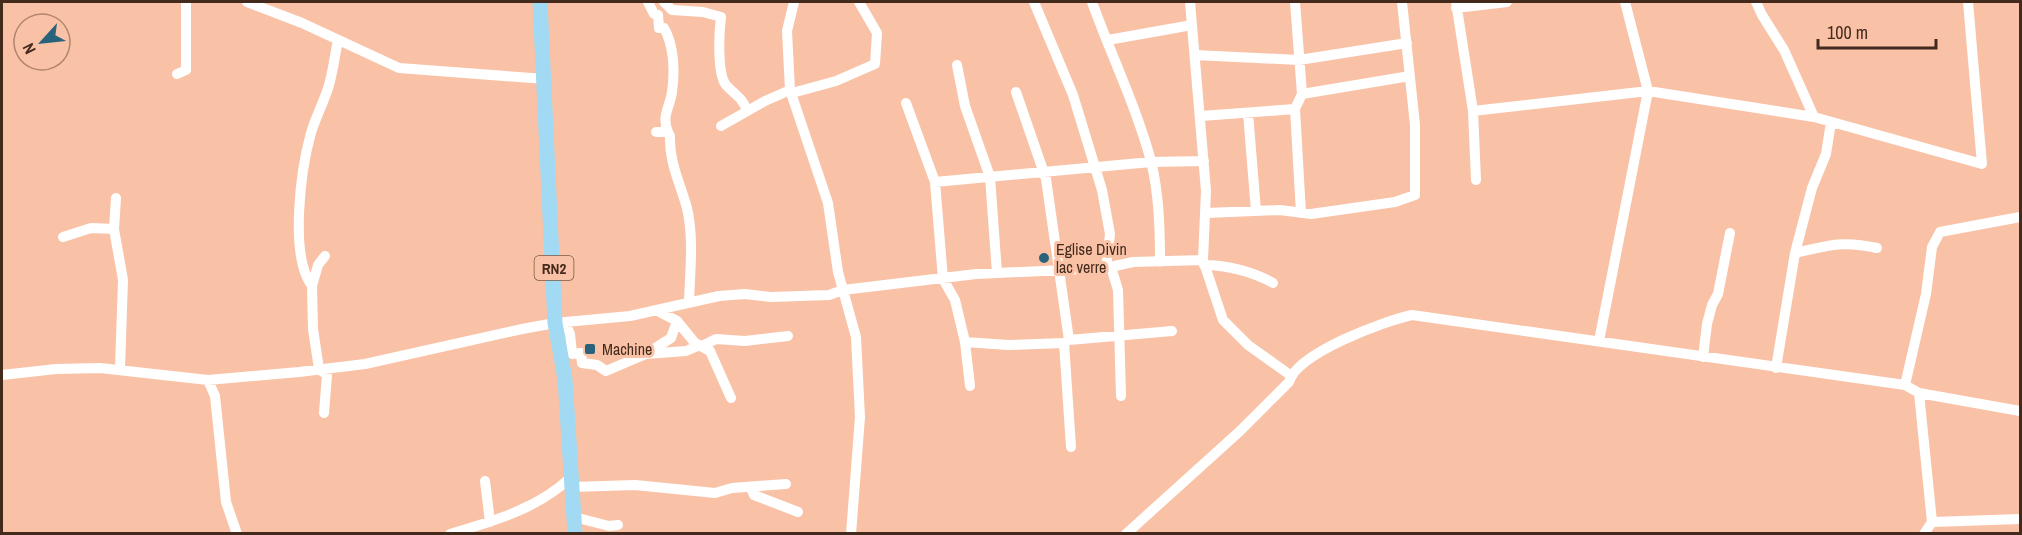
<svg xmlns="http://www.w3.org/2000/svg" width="2022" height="535" font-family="'Archivo Narrow',sans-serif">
  <rect width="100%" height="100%" fill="#f9c2a6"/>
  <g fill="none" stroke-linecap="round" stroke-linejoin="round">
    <path stroke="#fff" stroke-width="10" d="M247 2 302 23 399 68 545 79
      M648 2 654 14 658 15 659 28H664C674 45 675 72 672 92 670 107 661 116 668 132
      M664 2 672 10 703 12 721 17C719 32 717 74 726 85 734 94 744 99 747 111
      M794 2 787 31 790 90 828 203 838 272 856 337 860 417 851 534
      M1034 2 1073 95 1102 190 1110 234 1106 268
      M1092 2C1111 55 1136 106 1151 161 1159 194 1160 228 1160 262
      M1190 2 1206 191 1203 260
      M1295 2 1302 94
      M1456 2 1473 111 1476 180
      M1756 2 1762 15 1784 50 1814 117
      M1456 8 1507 2
      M1108 40 1192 25
      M1195 55 1299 60 1407 43
      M957 65 965 106 990 177 997 273
      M177 74 186 70V2
      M792 93 836 81 875 64 877 33 859 2
      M906 103 935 182 943 279 955 300 965 342 970 386
      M1295 109 1301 213
      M1473 111 1648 91 1814 117 1982 164 1968 2
      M1248 113 1256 211
      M1201 116 1295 109 1302 94 1410 76
      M721 126 765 101 790 90
      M656 132H668L670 136C669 162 680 183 687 208 694 238 690 272 689 302
      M935 182 1151 162 1204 161
      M116 198 114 229 123 280 120 368
      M1206 213 1280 210 1311 214 1395 202 1415 195V125L1402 2
      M63 237 91 228 114 229
      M1795 253C1829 246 1840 240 1877 248
      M1204 265C1227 265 1254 272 1273 283
      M1111 267 1118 290 1121 396
      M312 286C289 256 301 168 311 133 316 116 324 102 329 85 333 71 335 55 338 40
      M656 310 677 321 695 343 710 351 731 398
      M565 323 570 334 572 354 581 353 582 363 597 365 606 371 646 354 686 351 700 345
      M1069 340 1172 331
      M1599 341 1648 91 1625 2
      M965 342 1008 345 1064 343 1069 340 1046 179 1016 92
      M1064 343 1071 447
      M702 346 716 339 745 341 788 336
      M649 352 671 338 677 321
      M1703 357 1707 324 1712 305 1718 294 1730 233
      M1776 368 1795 253 1812 188 1826 154 1831 122
      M2 375 56 369 100 368 208 380 299 372 365 364 522 329 555 323 630 316 719 296 745 294 771 297 829 295 843 290 976 274 1106 268 1133 262 1203 260 1223 320 1248 345 1290 375
      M208 380 215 396 226 502 237 534
      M1905 385 1926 294 1932 247 1940 232 2020 217
      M1919 393 1932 522 1924 534
      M324 413 327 375 319 369 313 329 312 286 318 265 325 256
      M485 481 490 522
      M572 487 635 485 715 493 732 488 786 484
      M751 488 754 495 798 512
      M574 517 609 526 618 525
      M1932 522 2020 519
      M450 534C493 521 538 509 571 477
      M1126 534 1240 431 1289 382C1297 353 1384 321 1412 315L1905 385 1919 393 2020 411"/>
    <path stroke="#a2d9f3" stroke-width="15" d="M540 2 555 323 565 379 575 534"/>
  </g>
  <g fill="#28637b" stroke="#f9c2a6" stroke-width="2">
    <circle cx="1044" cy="258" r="6"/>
    <rect x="584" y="343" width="12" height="12" rx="3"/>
  </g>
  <g text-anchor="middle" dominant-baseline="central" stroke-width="6" stroke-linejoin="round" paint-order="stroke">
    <rect fill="#f9c2a6" stroke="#7a5845" stroke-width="1.5" x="534.5" y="256" width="39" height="24" rx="4.5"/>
    <g font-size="15" font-weight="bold" fill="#442a1c">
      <text x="554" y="268">RN2</text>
    </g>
    <g font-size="16" fill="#442a1c" stroke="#f9c2a6" text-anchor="start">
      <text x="1056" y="249">Eglise Divin<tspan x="1056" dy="18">lac verre</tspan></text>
      <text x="602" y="349">Machine</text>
    </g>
  </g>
  <rect width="2022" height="535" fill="none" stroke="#442a1c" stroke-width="6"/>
  <g transform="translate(42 42) rotate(243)"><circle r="28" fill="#f9c2a6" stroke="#b1856f" stroke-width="1.5"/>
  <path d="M0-4.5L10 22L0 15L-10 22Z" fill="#28637b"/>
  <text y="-9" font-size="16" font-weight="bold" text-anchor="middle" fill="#442a1c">N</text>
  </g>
  <path d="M1818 39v9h118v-9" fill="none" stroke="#442a1c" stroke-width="3"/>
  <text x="1827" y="39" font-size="18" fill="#442a1c" stroke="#f9c2a6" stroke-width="4.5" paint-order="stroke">100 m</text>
</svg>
